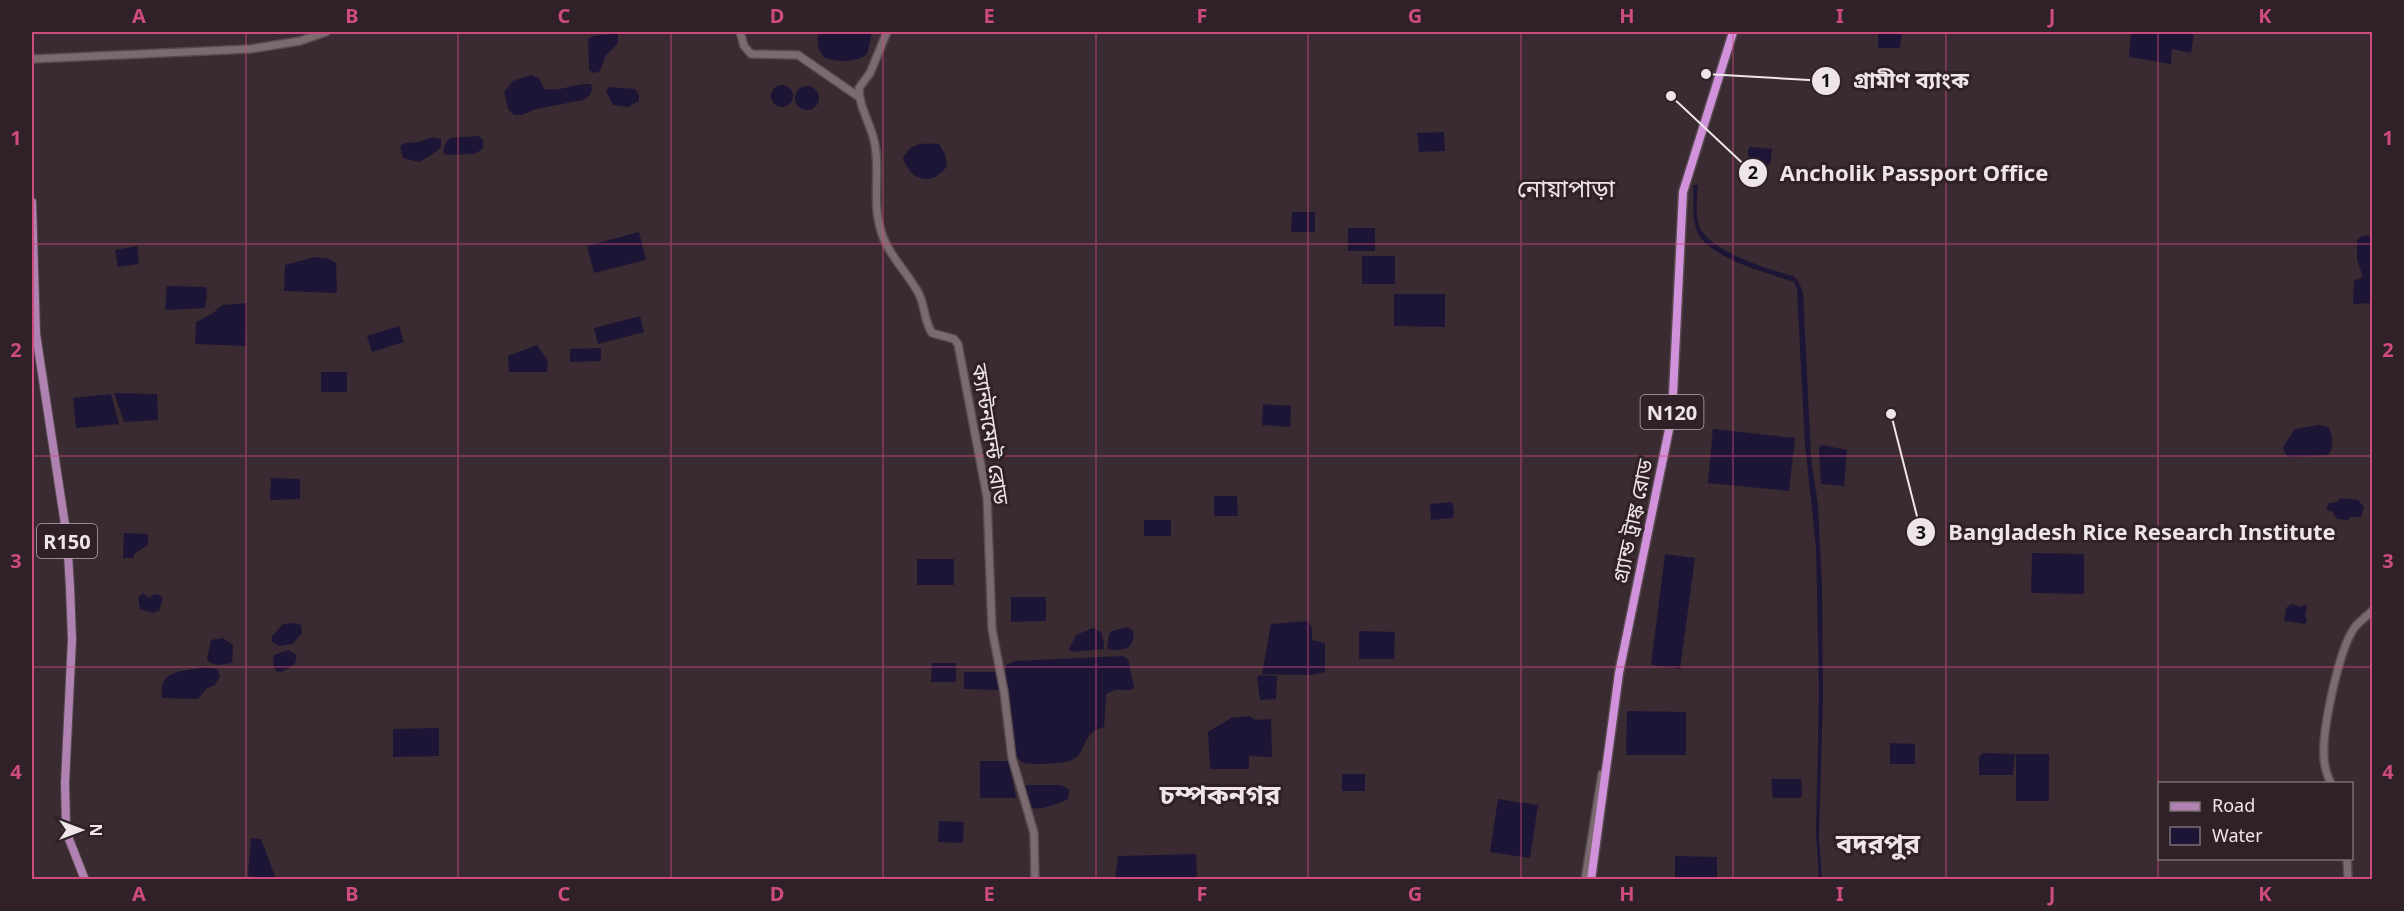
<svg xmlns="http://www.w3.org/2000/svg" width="2404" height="911" font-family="'Noto Sans','Noto Sans Bengali',sans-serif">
  <rect width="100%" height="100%" fill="#392b31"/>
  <path fill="#1d1536" d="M820 32H872L867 54C856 63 838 62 825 58 818 51 815 41 820 32Z
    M1878 32H1902L1900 48H1878Z
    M2131 32H2194L2191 53 2172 49 2171 64 2129 57Z
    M609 34H618V43L606 55 600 71 594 73 589 70 588 39 593 36Z
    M531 75 539 78 544 89C560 92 575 83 591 84 593 92 591 95 584 100L536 109 521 115H514L508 109 504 92 513 81Z
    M771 96a11 11 0 1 1 22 0a11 11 0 1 1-22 0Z
    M795 98a12 12 0 1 1 24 0a12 12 0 1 1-24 0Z
    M609 87 635 89 639 95V101L628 107 613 105 606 91Z
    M1444 132 1445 151 1419 152 1417 133Z
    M479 136 483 140V149L474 154 446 155 443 152 446 142 450 138Z
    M433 137 441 139V147C436 153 426 158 419 162L403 158 400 146 405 143 419 142Z
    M939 144 945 154 947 166C932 187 911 182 903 158 912 142 922 143 939 144Z
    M1750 147 1772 149 1770 164C1758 170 1747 164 1748 150Z
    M1693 185H1698C1697 197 1695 215 1699 226 1710 252 1768 269 1793 276L1798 281 1803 292 1811 458 1818 505 1822 587 1823 695 1819 838 1822 879H1819L1816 833 1819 692 1816 546 1805 444 1797 289 1794 282C1768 273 1708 258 1697 231 1692 218 1694 199 1693 185Z
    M1292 212H1315V232H1291Z
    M1348 228H1375V251H1348Z
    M639 232 646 260 594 273 587 246Z
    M2372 235V303L2353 304 2354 281 2363 277 2357 260V241L2361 236Z
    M137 246 139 264 118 267 115 250Z
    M1362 256H1395V284H1362Z
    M315 257 327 258 336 263 337 293 284 291 285 265Z
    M167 286 206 287 207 297 205 308 165 310Z
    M1394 294H1445V327L1394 326Z
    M247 303 246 346 195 344 196 322 213 313 222 305Z
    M640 316 644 332 598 344 594 328Z
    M399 326 404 342 372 352 367 336Z
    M537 345 548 361 547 372H509L508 356Z
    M601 348V361L570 362V349Z
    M321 372H347V392H321Z
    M114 393 157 394 158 420 124 422Z
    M111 394 119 424 76 428 73 398Z
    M1263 404 1291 406 1290 427 1262 425Z
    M2319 425 2328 427C2333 435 2334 447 2328 455L2290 457 2286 455 2283 447 2295 429Z
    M1713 429 1795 438 1789 491 1708 483Z
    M1821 445 1847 450 1844 486 1821 484 1819 448Z
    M271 478 300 479V499L270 500Z
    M1214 496H1237L1238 516H1214Z
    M2340 498 2358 500 2364 507 2361 517H2351L2348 520 2337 519 2332 511 2326 510 2329 503 2337 502Z
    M1452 502 1454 509 1453 518 1431 520 1430 504Z
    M1144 520H1171V536H1144Z
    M124 533 148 534V545L134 554V558H123Z
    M2032 553 2084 554V594L2031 593Z
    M1665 554 1695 558 1680 669 1651 665Z
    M917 559H954V585H917Z
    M143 593 149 598 155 594 160 595 163 599 159 611 153 613 140 609 138 598Z
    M1011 597H1046V621L1011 622Z
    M2292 604 2301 607 2307 604 2305 615 2307 622 2305 624 2284 621 2286 608Z
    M1308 621 1312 628V640L1325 643V672L1310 675 1262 674 1271 624Z
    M295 623 301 625 302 633 292 644 280 646 272 642V636L283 624Z
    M1127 627 1133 631C1136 649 1123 652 1107 649L1109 634 1112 631Z
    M1093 628 1101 632 1104 643V649L1072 652 1069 649 1076 635Z
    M1359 631 1395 632 1394 659H1359Z
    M223 638 233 645 232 663 219 665 210 663 207 659 211 640Z
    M288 650 297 655 295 664 282 672 276 671 273 664 274 655Z
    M1123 656 1128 659 1134 687 1132 690H1115L1106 694 1104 727C1080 733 1087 754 1072 760 1065 764 1031 765 1023 763 1020 761 1019 759 1016 757L1005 676 1006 665 1015 661Z
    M932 663H956V682H931Z
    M204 667 217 669 220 676 215 685 206 689 198 699 162 698C158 668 185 672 204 667Z
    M964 672H999V690L964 689Z
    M1260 675 1277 676 1276 699 1260 700 1257 678Z
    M1627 711 1686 712V755H1626Z
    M1249 716 1256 720 1271 719 1272 757 1249 756V769H1210L1208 732 1231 718Z
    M439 728V756L393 757V729Z
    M1890 743 1915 744V764H1890Z
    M1983 753 2015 754 2013 775H1979V757Z
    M2016 754H2049V801H2016Z
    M980 761H1009L1016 798H980Z
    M1342 774H1365V791H1342Z
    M1771 779H1801L1802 796 1800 798H1773Z
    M1026 785H1060L1069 789 1068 799C1057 804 1044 810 1032 808L1024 790Z
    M1498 799 1538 805 1530 858 1490 852Z
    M939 821 964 822 963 843 938 842Z
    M251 838 261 839 276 879 248 876Z
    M1196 854 1197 879H1115L1118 856Z
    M1675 856 1717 857V879H1675Z"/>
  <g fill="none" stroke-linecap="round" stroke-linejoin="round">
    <defs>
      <path id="secondary" d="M740 32 744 46 751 54 798 55 859 97
        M887 32 870 73 859 88C859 109 872 125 875 145 880 173 872 203 881 231 888 255 908 273 919 294 925 306 924 321 932 333L954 339 958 344 987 497 992 629 1004 692 1012 758 1034 833 1035 880
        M32 59 250 49 300 41 326 32
        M2331 784C2327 775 2324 767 2324 757 2322 730 2339 648 2355 627 2360 621 2367 616 2372 611
        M2347 858 2348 880
        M1585 880 1602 774"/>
      <path id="primary" d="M32 202 36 334 67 538 70 587 72 639 65 783 66 824 69 839 85 880"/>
      <path id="highway" d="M1591 880 1619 673 1672 415 1683 192 1733 32"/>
    </defs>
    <use href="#secondary" stroke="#564a4f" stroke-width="10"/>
    <use href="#primary" stroke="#564a4f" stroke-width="10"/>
    <use href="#highway" stroke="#564a4f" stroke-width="11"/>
    <use href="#secondary" stroke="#7b6b71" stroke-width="7"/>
    <use href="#primary" stroke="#af82b1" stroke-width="8"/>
    <use href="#highway" stroke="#d191db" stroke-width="8"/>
  </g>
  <path fill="none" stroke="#cd4b7e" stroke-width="1.5" stroke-opacity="0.55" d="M246 32V880M458 32V880M671 32V880M883 32V880M1096 32V880M1308 32V880M1521 32V880M1733 32V880M1946 32V880M2158 32V880M32 244H2372M32 456H2372M32 667H2372"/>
  <g text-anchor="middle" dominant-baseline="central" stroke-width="6" stroke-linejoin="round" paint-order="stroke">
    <g fill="#2f2127" stroke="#b5aaae" stroke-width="1.5">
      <rect x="1640.5" y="395" width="63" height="34" rx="4.5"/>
      <rect x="37" y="524" width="60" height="34" rx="4.5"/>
    </g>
    <g font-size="20" font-weight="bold" fill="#eee5e8">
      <text x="1672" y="412">N120</text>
      <text x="67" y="541">R150</text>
    </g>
    <g font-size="21" fill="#eee5e8" stroke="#2f2127">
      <text transform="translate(991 434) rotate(81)">ক্যান্টনমেন্ট রোড</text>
      <text transform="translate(1632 521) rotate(-78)">গ্র্যান্ড ট্রাঙ্ক রোড</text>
    </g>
    <g font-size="24" fill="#eee5e8" stroke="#2f2127">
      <text x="1566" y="187">নোয়াপাড়া</text>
    </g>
    <g font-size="27" font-weight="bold" fill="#eee5e8" stroke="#2f2127">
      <text x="1220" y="793">চম্পকনগর</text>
      <text x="1878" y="842">বদরপুর</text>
    </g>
  </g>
  <path fill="none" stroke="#eee5e8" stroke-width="2" d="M1706 74L1826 81M1671 96L1753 173M1891 414L1921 532"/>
  <g fill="#eee5e8" stroke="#2f2127" stroke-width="2">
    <circle cx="1706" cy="74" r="6"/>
    <circle cx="1671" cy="96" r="6"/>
    <circle cx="1891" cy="414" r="6"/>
    <circle cx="1826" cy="81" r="15"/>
    <circle cx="1753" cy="173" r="15"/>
    <circle cx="1921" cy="532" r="15"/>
  </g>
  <g font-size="18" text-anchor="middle" font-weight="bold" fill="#111">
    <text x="1826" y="87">1</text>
    <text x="1753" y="179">2</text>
    <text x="1921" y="539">3</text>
  </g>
  <g font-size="22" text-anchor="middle" font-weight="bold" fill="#eee5e8" stroke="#2f2127" stroke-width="6" stroke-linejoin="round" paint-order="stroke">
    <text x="1911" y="88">গ্রামীণ ব্যাংক</text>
    <text x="1914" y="181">Ancholik Passport Office</text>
    <text x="2142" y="540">Bangladesh Rice Research Institute</text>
  </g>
  <rect width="2404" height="911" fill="none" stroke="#2f2127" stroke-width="66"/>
  <rect x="2158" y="782" width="195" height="78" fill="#2f2127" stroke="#7b6f74" stroke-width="1.5"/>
  <rect x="2170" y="802" width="30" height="9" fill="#af82b1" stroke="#7b6f74" stroke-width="1.5"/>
  <text x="2212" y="812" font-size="18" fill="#eee5e8">Road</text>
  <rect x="2170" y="827" width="30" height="18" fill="#1d1536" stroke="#7b6f74" stroke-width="1.5"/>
  <text x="2212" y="842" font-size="18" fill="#eee5e8">Water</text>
  <g transform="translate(81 830) rotate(90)" stroke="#2f2127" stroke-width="4.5" paint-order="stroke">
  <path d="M0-4.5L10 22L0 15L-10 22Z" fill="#eee5e8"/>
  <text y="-9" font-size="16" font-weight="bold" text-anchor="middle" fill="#eee5e8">N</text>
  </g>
  <rect x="33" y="33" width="2338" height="845" fill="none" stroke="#cd4b7e" stroke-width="2"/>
  <g font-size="20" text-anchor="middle" font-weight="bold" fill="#cd4b7e">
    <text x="139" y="23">A</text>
    <text x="352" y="23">B</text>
    <text x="564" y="23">C</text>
    <text x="777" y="23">D</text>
    <text x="989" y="23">E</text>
    <text x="1202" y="23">F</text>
    <text x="1415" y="23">G</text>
    <text x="1627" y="23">H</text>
    <text x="1840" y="23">I</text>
    <text x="2052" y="23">J</text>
    <text x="2265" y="23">K</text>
    <text x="16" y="145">1</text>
    <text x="2388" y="145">1</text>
    <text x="16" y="357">2</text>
    <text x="2388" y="357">2</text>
    <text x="16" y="568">3</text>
    <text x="2388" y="568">3</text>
    <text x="16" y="779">4</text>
    <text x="2388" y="779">4</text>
    <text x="139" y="901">A</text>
    <text x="352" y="901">B</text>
    <text x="564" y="901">C</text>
    <text x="777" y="901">D</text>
    <text x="989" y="901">E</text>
    <text x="1202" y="901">F</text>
    <text x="1415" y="901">G</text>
    <text x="1627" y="901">H</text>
    <text x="1840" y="901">I</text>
    <text x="2052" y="901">J</text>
    <text x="2265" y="901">K</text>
  </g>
</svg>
